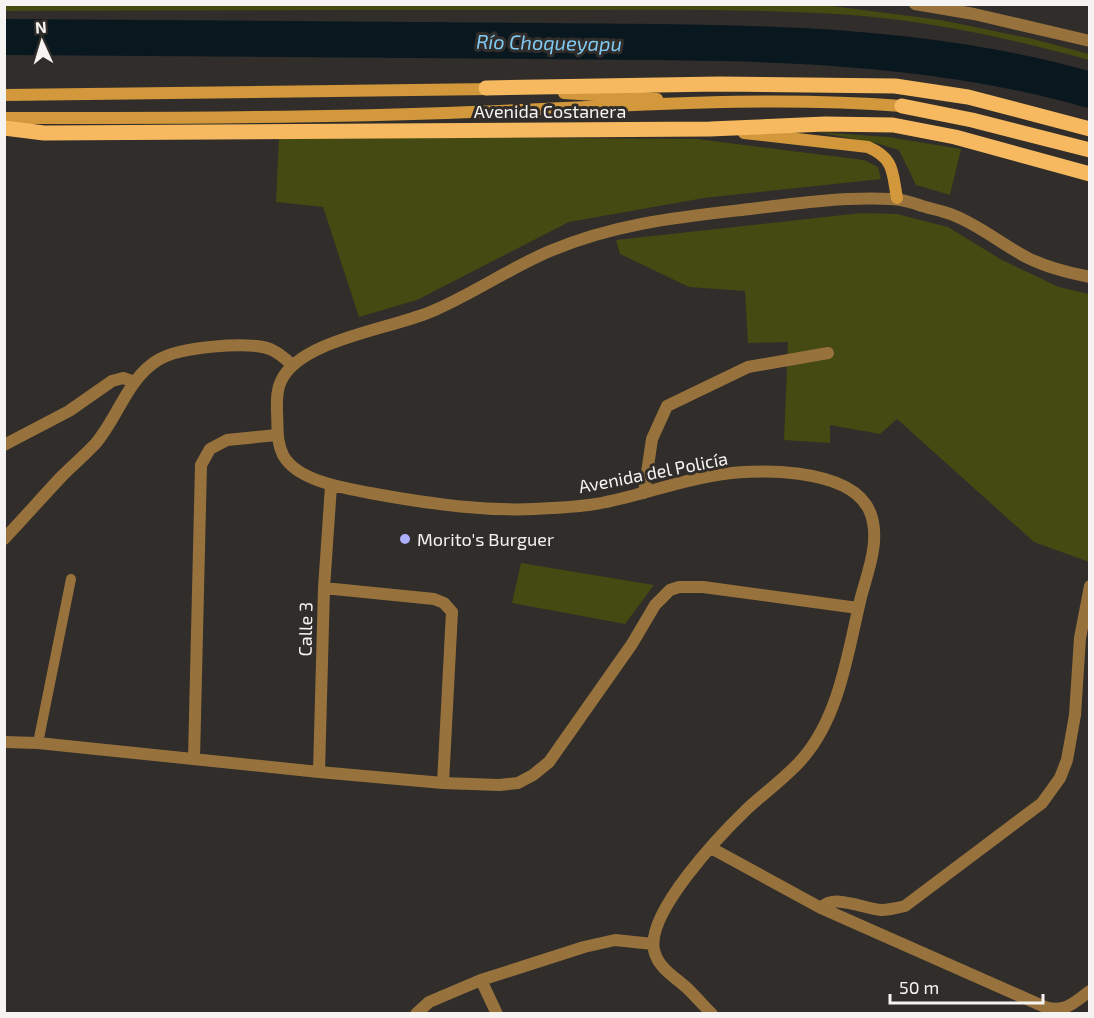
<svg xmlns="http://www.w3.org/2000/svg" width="1094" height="1018" font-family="'Exo 2',sans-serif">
  <rect width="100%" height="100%" fill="#302d2a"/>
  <path fill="#454912" d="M824 5 941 20 1033 39 1089 54V60C1007 38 923 19 837 14 733 8 629 10 525 10 351 10 178 10 4 11L5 4Z
    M817 132 888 137 961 149 950 195 916 185 899 150 876 143Z
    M279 136 697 139 864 160 878 167 881 179 704 198 569 222 417 300 359 317 323 207 276 202Z
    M861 213 897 214 948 227 1002 260 1059 287 1089 294V562L1034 542 897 419 880 434 830 425V443L784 440 788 342 748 343 745 291 689 287 620 254 616 240Z
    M521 563 654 585 625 624 512 603Z"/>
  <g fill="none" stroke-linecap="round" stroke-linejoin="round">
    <path stroke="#09171f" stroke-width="36" d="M4 37C185 38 366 40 546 41 728 43 913 39 1090 90"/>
    <path stroke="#97723d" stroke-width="10" d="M38 743 71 579"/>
    <path stroke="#97723d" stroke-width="12" d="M915 4 974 14 1090 41
      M4 445 69 411 112 381 123 378 135 382
      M644 493 652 439 667 406 748 367 828 353
      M4 539C24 518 43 496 63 475 74 464 86 454 96 443 118 417 128 378 158 360 179 347 247 341 270 349 279 353 286 359 292 365
      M324 588 434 599 444 603 452 612 443 783
      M4 742 38 743 319 772 443 783 499 785 518 783 533 775 549 762 632 644 655 605 670 590 679 587H703L858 608
      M194 759 201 465 210 449 227 440 277 435
      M319 772 324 588 331 486
      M711 848 821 908 1045 1007C1066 1013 1073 1003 1090 991
      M821 908C834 893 864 909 881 910 889 910 897 908 905 906L1042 803 1060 778 1067 760 1075 715 1080 638 1090 586
      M481 980 497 1014
      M416 1014 429 1002 481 980 584 947 615 940 653 944
      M712 1014C704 1006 697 998 689 990 677 978 658 969 654 950 646 913 720 835 747 809 765 792 787 777 803 758 840 715 848 651 861 597 868 571 881 539 870 512 851 466 752 468 711 476 676 482 641 495 606 502 589 506 570 507 552 508 491 513 430 504 370 493 344 488 297 481 283 455 276 441 278 427 277 412 277 402 276 391 281 381 300 339 394 329 435 310 474 293 510 268 550 251 616 223 680 217 750 209 797 203 843 197 890 199 901 199 911 202 922 206 932 209 943 211 953 215 979 225 1003 245 1028 258 1046 267 1069 273 1090 277"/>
    <path stroke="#d2983b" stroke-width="12" d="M564 93 657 99
      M4 95 493 89
      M4 118C160 118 316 118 471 112 614 107 759 95 902 106
      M744 133 868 147C895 159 892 172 897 198"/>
    <path stroke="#f6b95f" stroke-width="15" d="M486 88 719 84 895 86 968 97 1090 129
      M902 106 972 120 1090 150
      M4 128 44 133 710 129 825 124 893 125 955 137 1090 174"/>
  </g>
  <circle fill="#acaffb" stroke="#302d2a" stroke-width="2" cx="405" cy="539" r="6"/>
  <g text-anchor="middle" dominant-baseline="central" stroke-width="6" stroke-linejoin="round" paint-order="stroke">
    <g font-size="18" fill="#f6f4f2" stroke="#302d2a">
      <text x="550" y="111">Avenida Costanera</text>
      <text transform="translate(653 472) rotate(-11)">Avenida del Policía</text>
      <text transform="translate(305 629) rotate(-89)">Calle 3</text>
    </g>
    <g font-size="18" fill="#f6f4f2" stroke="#302d2a" text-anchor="start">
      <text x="417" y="539">Morito's Burguer</text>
    </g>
    <g font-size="20" font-style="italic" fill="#7fc9f3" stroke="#302d2a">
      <text transform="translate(549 42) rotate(1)">Río Choqueyapu</text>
    </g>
  </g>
  <rect width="1094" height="1018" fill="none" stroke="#f6f4f2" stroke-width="12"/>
  <g transform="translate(42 42) rotate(356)" stroke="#302d2a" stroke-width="4.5" paint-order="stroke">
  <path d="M0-4.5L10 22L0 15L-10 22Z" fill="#f6f4f2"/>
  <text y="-9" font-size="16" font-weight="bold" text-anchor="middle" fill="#f6f4f2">N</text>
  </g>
  <path d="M890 994v9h153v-9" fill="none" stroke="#f6f4f2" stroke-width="3"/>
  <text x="899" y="994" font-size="18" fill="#f6f4f2" stroke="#302d2a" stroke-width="4.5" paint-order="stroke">50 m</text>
</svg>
